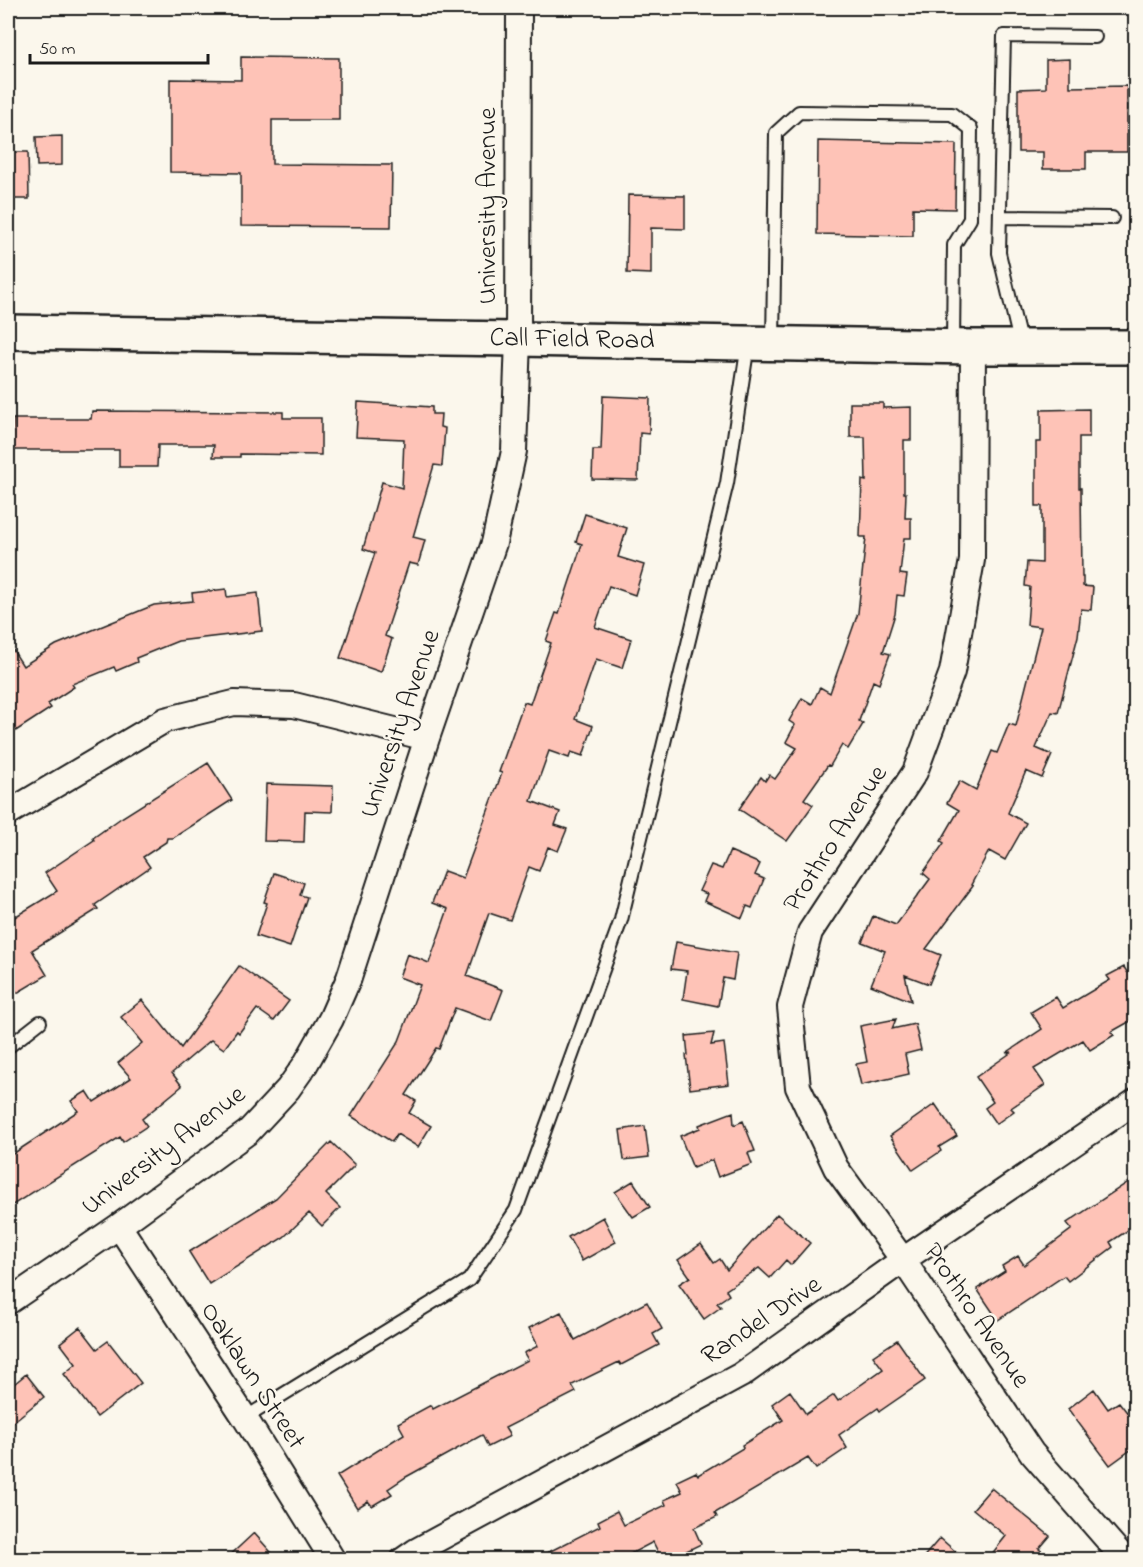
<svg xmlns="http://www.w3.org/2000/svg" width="1143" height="1567" font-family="'Indie Flower',sans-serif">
  <rect width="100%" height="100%" fill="#fbf7ec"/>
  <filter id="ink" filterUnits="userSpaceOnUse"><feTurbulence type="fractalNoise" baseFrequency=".0167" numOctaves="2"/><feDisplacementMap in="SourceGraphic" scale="12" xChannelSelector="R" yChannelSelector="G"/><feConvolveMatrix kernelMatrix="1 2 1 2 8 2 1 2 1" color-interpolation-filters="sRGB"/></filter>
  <g filter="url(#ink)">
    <path fill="#fec3b7" stroke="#1c1c1c" stroke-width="1.5" d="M241 57 339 58V120H272V164L392 165 391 227 241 226V173L170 172V79L241 80Z
      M1070 59V87L1127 86V152H1086V169H1043V152H1018V89L1046 88V60Z
      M62 136V165L37 166 36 137Z
      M818 141 956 144 955 209 913 208V236L817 234Z
      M8 152H28L29 199H8Z
      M628 195 685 196V229L651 228V274L627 273Z
      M603 396 650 398 649 434 640 433 638 480 592 479 593 450H601Z
      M358 402 432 407V414H441L440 427 445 428 442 466 434 465 413 537 425 540 418 565 409 563 385 636 392 639 381 672 340 658 375 553 363 549 382 482 402 488 404 439 356 437Z
      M850 403H883V408L911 407V440H904V493H906L905 518H911V538H904L900 574 907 575 904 596 897 595 895 614 883 652 890 654 879 684 873 681 859 721 863 724 848 749 842 745 830 766 828 765 804 799 813 805 787 841 739 809 761 777 765 781 769 775 775 779 797 748 786 742 795 725 789 721 802 698 812 704 820 687 830 693 858 613 866 537H860L862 480 866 481 865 437H850Z
      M1089 409V437H1079V488H1081L1082 577H1083V586L1093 587 1091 610 1081 609 1078 636 1058 713 1052 712 1036 748 1052 755 1042 778 1026 771 1008 813 1026 823 1005 860 989 851 971 885 973 886 926 949 941 955 929 984 905 975 911 1001 871 985 885 951 862 942 873 916 896 925 930 879 923 873 944 843 941 841 959 810 947 803 960 781 976 790 992 751 997 753 1009 724 1016 726 1041 627 1027 625 1030 587 1025 586 1027 562 1042 563V506H1036V442H1041V410Z
      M92 411 283 412V418H321V455L240 454V457H213L214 445H158L157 467H119V450H12L13 419H91Z
      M585 514 627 528 618 557 644 565 635 595 609 586 595 627 631 639 622 668 596 659 575 719 593 726 583 756 571 752 569 758 549 751 531 801 560 812 555 825 567 829 558 851 548 847 539 871 529 867 510 920 489 913 467 976 503 990 491 1021 455 1008 439 1049 436 1048 406 1095 416 1101 409 1113 431 1126 418 1147 397 1134 392 1142 351 1116 399 1041 420 985 399 977 407 954 429 963 448 909 432 903 444 871 463 878 502 773 499 772 524 702 530 704 551 643 546 641 556 613 559 614 582 544 576 542Z
      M226 589 227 597 258 593 262 631 178 641 136 658 137 662 116 671 114 667 72 684 74 687 48 704 51 708 8 736V642L23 666 56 645 154 605 193 601 192 593Z
      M208 763 232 800 173 838H167L166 842 143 857 150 867 95 905 98 909 32 950 47 975 17 993 8 977V921L57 891 45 873 94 840 93 838 121 818Z
      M266 784 333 786 332 812 305 811 304 842 264 841Z
      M730 851 760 864 755 875 764 879 752 908 747 906 742 918 704 901 707 894 699 891 711 865 722 869Z
      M274 873 304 883 300 895 307 897 290 947 256 936 267 903 264 902Z
      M676 942 737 953 733 980 723 978 718 1006 683 999 687 971 671 969Z
      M239 966 289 1001 274 1021 257 1009 239 1033 237 1031 224 1049 211 1040 172 1073 182 1086 142 1119 147 1126 123 1142 120 1137 8 1208V1157L78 1111 71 1101 87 1091 94 1102 131 1078 118 1063 142 1043 121 1017 142 1000 181 1048Z
      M1124 967 1127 972 1136 968V1018L1111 1032 1114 1035 1090 1050 1083 1040 1034 1069 1045 1085 1011 1108 1014 1111 996 1124 985 1108 993 1102 976 1077 1012 1052 1006 1053 1042 1029 1031 1012 1056 997 1063 1008 1110 980 1107 976Z
      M896 1019 892 1029 915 1024 921 1050 905 1054 909 1074 861 1085 856 1064 867 1062 860 1026Z
      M714 1033 711 1045 724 1043 729 1084 690 1089 686 1055H688L686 1036Z
      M935 1104 957 1136 939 1147 941 1151 913 1170 890 1136Z
      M733 1112 734 1125 743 1121 755 1151 748 1153 752 1164 718 1177 712 1160 693 1168 680 1136 700 1128 699 1125Z
      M645 1126 649 1157 624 1160 620 1130Z
      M331 1142 355 1165 326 1194 340 1208 322 1226 309 1213 284 1237 209 1284 189 1252 276 1198Z
      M1136 1177V1225L1110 1242 1113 1247 1068 1281 1064 1276 998 1320 977 1289 1005 1271 1002 1266 1018 1256 1024 1265 1072 1229 1067 1223Z
      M633 1181 650 1207 633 1217 615 1192Z
      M777 1214 810 1243 791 1265 786 1260 770 1278 759 1268 726 1290 729 1295 717 1303 721 1307 704 1319 679 1284 690 1277 678 1260 701 1244 714 1263 720 1259 727 1270Z
      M603 1217 616 1242 582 1261 568 1237Z
      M647 1302 662 1329 653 1334 659 1345 621 1365 619 1362 572 1385 576 1392 505 1428 510 1436 488 1447 482 1435 406 1477 388 1489 392 1494 372 1506 368 1501 357 1508 337 1476 404 1434 398 1423 431 1405 433 1409 528 1360 524 1353 538 1346 529 1328 561 1312 575 1340Z
      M80 1327 97 1349 108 1341 141 1383 97 1417 64 1374 76 1364 60 1343Z
      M897 1340 925 1380 880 1411 878 1408 839 1435 847 1448 816 1469 808 1458 715 1513 717 1517 694 1528 701 1544 668 1560H662L653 1542 619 1560H533L600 1526 598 1521 617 1511 624 1525 666 1505 664 1500 682 1492 677 1481 696 1472 698 1475 743 1448 742 1445 783 1420 772 1404 790 1391 806 1414 834 1395 838 1401 883 1369 873 1356Z
      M26 1374 44 1397 8 1426V1389Z
      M1094 1389 1108 1409 1119 1402 1136 1424V1446L1110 1465 1068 1409Z
      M991 1488 1050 1536 1039 1549 1052 1560H987L1006 1536 973 1509Z
      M254 1533 278 1560H225Z
      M940 1538 965 1560H921Z"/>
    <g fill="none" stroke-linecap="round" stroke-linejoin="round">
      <defs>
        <path id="service" d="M1000 217 1112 218
          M773 343 776 133 799 112 952 114 971 129 970 219 954 245 953 346
          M1021 346 999 253 1004 36 1095 37
          M8 1047 40 1022
          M245 1418 469 1280 516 1210 621 920 727 483 748 344"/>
        <path id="minor" d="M973 347 972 560 952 672 915 772 810 932 790 1007 798 1087 836 1168 903 1260 1032 1453 1121 1555
          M8 813 165 720 234 703 294 705 427 738
          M119 1226 245 1418 333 1560
          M8 1302 119 1226 248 1132 288 1089 305 1065 331 1019 349 978 427 738 494 543 514 451 518 339 519 8
          M403 1560 416 1551 741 1375 903 1260 1136 1101"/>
        <path id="secondary" d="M8 332 518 339 973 347H1136"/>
      </defs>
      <use href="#service" stroke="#1c1c1c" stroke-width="16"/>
      <use href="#minor" stroke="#1c1c1c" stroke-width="28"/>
      <use href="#secondary" stroke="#1c1c1c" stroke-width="38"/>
      <use href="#service" stroke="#fbf7ec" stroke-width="12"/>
      <use href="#minor" stroke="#fbf7ec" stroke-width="24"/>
      <use href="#secondary" stroke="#fbf7ec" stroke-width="33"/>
    </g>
  </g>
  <g text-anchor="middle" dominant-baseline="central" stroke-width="5" stroke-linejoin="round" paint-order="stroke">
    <g font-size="27" fill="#1c1c1c" stroke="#fbf7ec">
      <text transform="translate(488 206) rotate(-90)">University Avenue</text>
      <text transform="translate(572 340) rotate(1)">Call Field Road</text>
      <text transform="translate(401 724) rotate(-71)">University Avenue</text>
      <text transform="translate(836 839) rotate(-57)">Prothro Avenue</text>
      <text transform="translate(164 1151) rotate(-37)">University Avenue</text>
      <text transform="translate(976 1316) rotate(56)">Prothro Avenue</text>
      <text transform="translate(762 1321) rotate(-34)">Randel Drive</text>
      <text transform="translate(252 1376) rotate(57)">Oaklawn Street</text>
    </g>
  </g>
  <rect width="1143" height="1567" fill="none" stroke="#fbf7ec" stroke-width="30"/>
  <rect x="15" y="15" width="1113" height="1537" fill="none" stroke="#1c1c1c" stroke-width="2" filter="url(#ink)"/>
  <path d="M30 54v9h178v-9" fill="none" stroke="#1c1c1c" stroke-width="3"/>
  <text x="39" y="54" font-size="18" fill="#1c1c1c" stroke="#fbf7ec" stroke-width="4.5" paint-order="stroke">50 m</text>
</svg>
